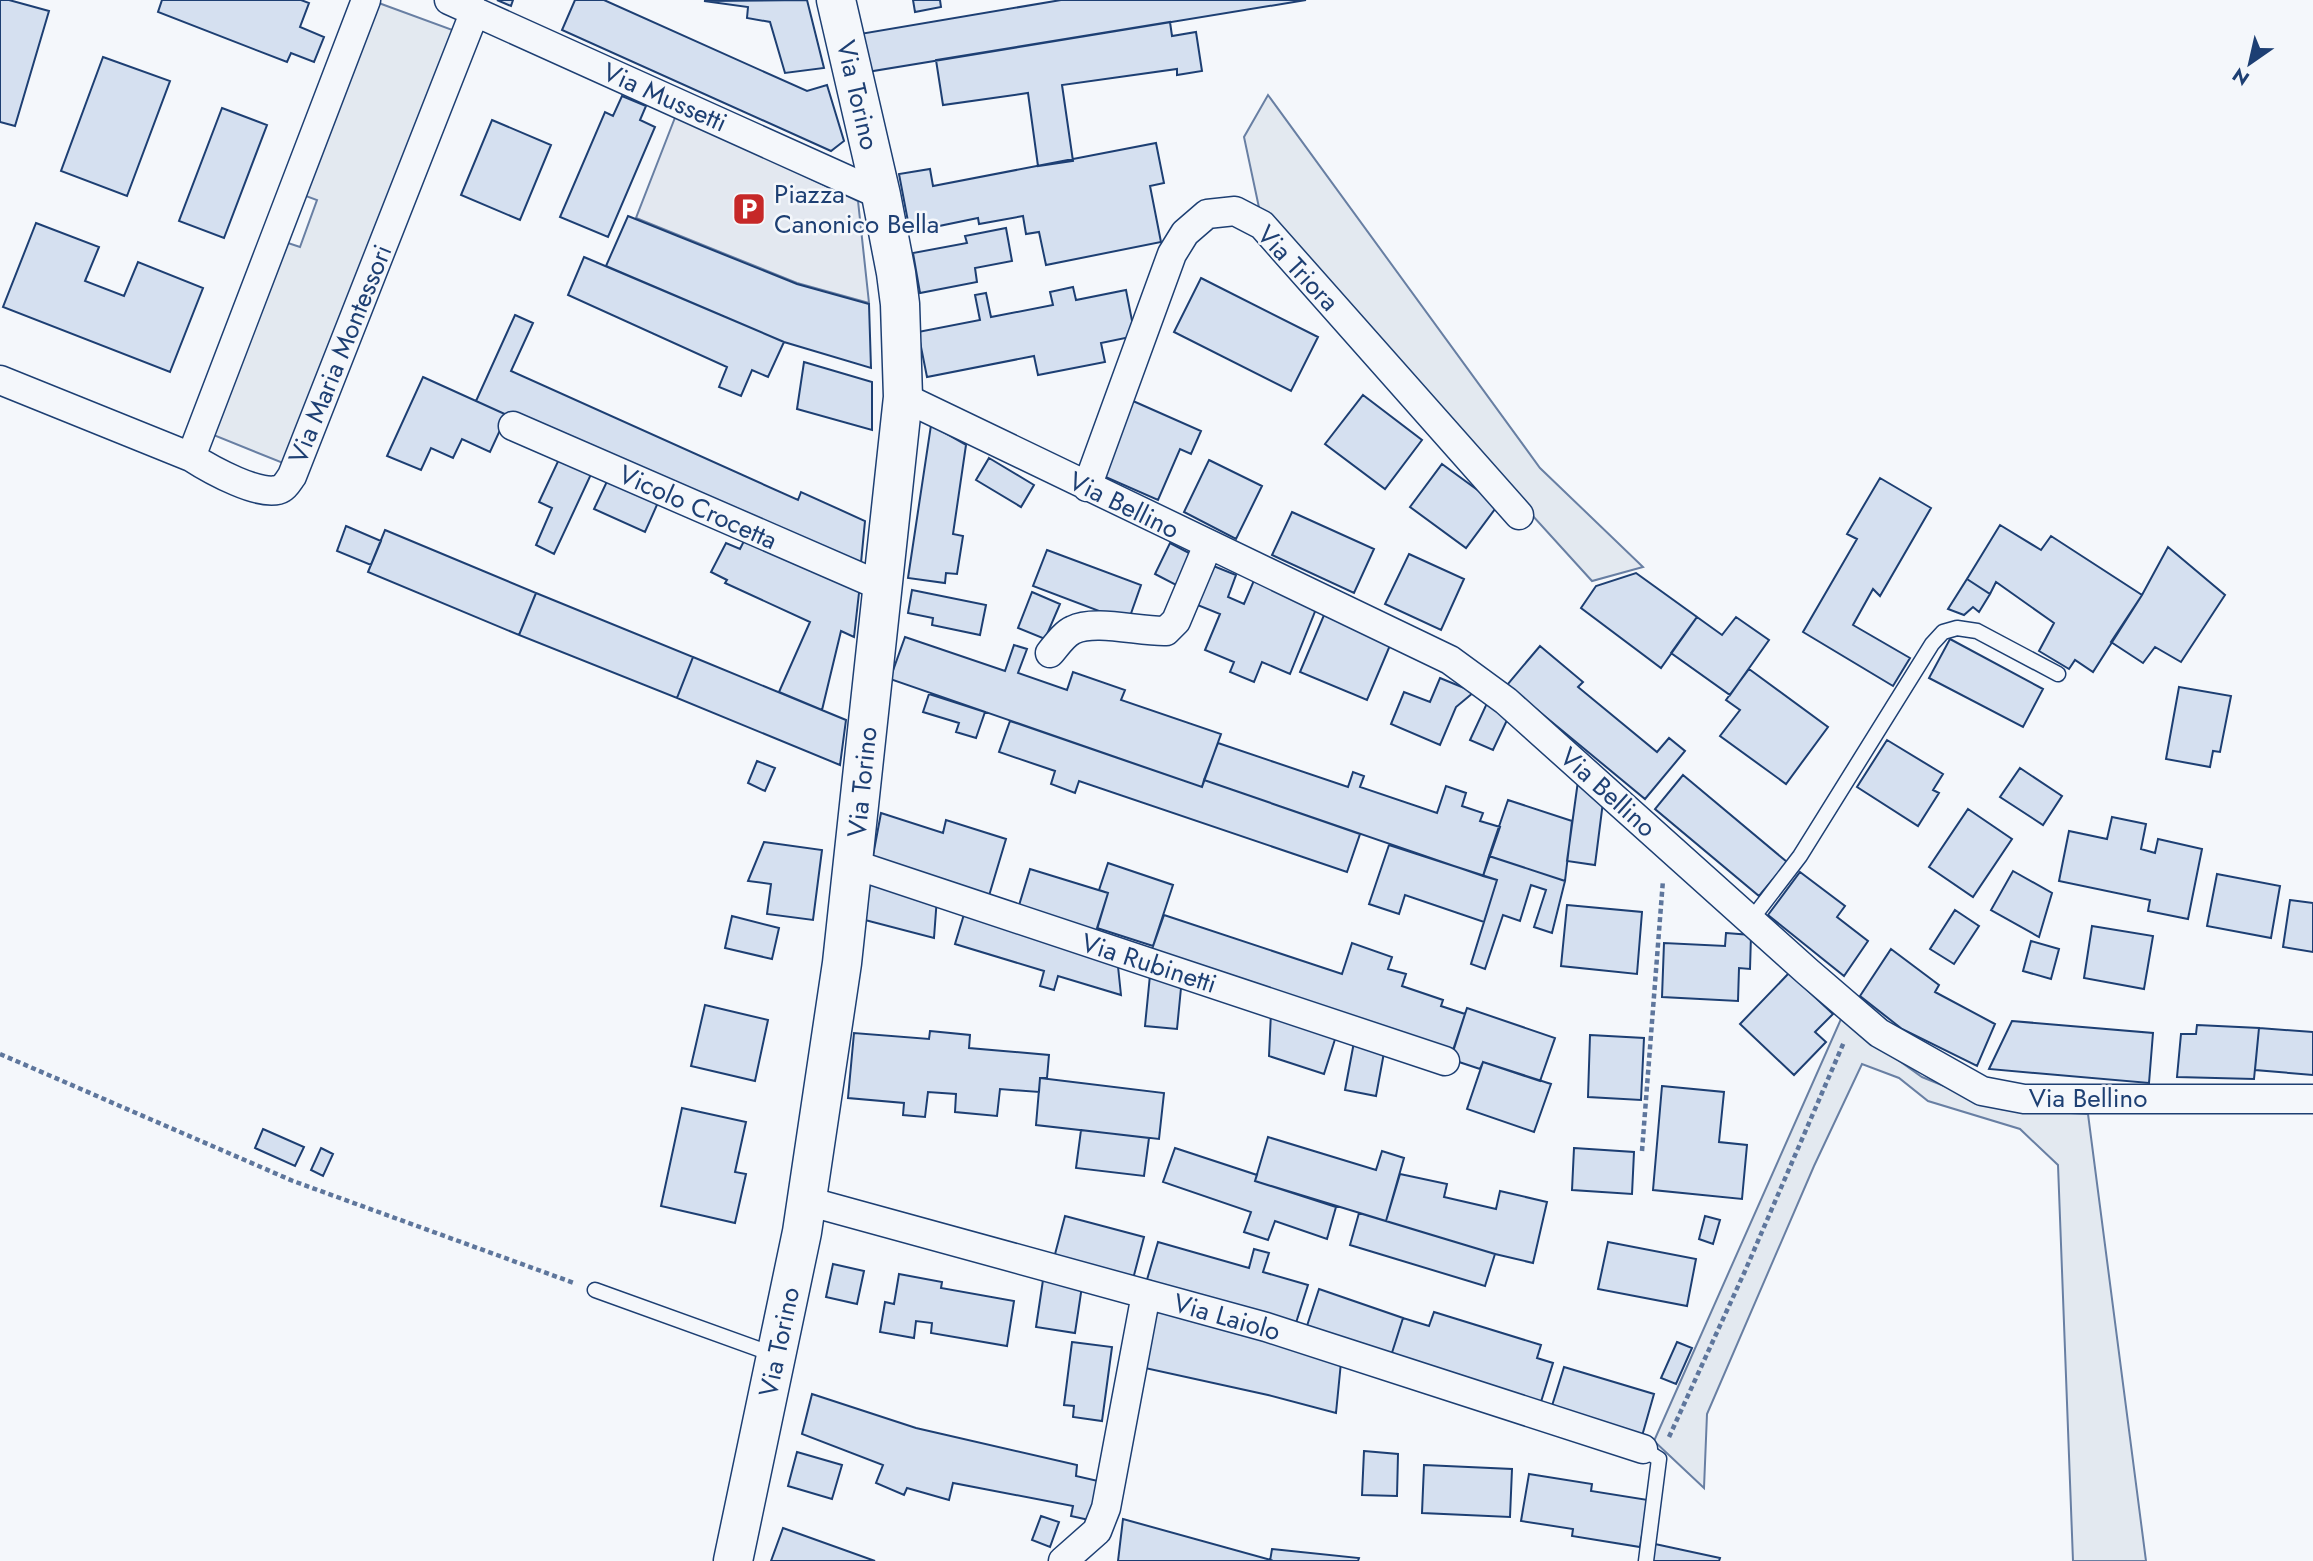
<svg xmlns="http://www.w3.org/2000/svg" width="2313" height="1561" font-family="Jost,sans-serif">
  <rect width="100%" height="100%" fill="#f4f7fb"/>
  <path fill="#e3e9f0" stroke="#687fa3" stroke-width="2" d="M376 2 458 32 283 463 211 434 285 242 300 247 317 200 303 195Z
    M1268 95 1540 468 1643 567 1592 581 1261 217 1244 137Z
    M1841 1019 1922 1077 2001 1109 2088 1114 2146 1561H2073L2058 1165 2020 1129 1928 1101 1899 1078 1862 1064 1814 1166 1707 1414 1704 1488 1654 1441Z"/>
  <path fill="#e3e8f0" stroke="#687fa3" stroke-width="2" d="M676 115 858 201 869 303 797 283 636 218Z"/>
  <path fill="#d5e0f0" stroke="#1d3f73" stroke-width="2" d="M0 0H9L49 11 15 126 0 122Z
    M162 0H301L309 3 300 27 324 37 314 62 291 53 287 62 158 12Z
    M497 0H513L511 6Z
    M575 0H604L807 91 827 85 844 141 831 151 562 30Z
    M807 0 824 68 785 73 770 22 747 18 748 7 704 1Z
    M913 0H940L941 7 915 12Z
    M1061 0H1306L867 72 860 34Z
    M1170 22 1172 36 1196 32 1202 71 1177 75V69L1062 85 1073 161 1038 166 1028 93 943 105 936 60Z
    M103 57 170 81 127 196 61 171Z
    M622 96 646 106 640 120 655 127 608 237 560 217 605 112 613 116Z
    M222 108 267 125 224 238 179 221Z
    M492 120 551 145 520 220 461 195Z
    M1156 143 1164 183 1150 186 1161 242 1046 265 1039 232 1026 234 1023 216 979 224 978 218 910 232 899 174 930 169 933 186Z
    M628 216 797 284 869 304 871 368 784 342 606 266Z
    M36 223 99 247 85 281 124 296 138 262 203 288 170 372 3 307Z
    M1006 228 1012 261 975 268 977 282 920 293 913 253 967 243 965 236Z
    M584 257 784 342 768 377 752 370 741 396 719 387 727 367 568 295Z
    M1201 278 1318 337 1291 391 1174 332Z
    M1073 287 1076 300 1126 290 1135 336 1101 343 1105 362 1038 375 1034 356 927 377 918 332 980 320 975 295 986 293 991 317 1053 305 1050 292Z
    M515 315 533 323 511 371 798 500 801 492 865 521 860 573 476 401Z
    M804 362 872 382V430L797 409Z
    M423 377 507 415 490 452 462 439 453 458 431 448 421 470 387 456Z
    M1363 395 1422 440 1385 489 1325 444Z
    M1133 401 1201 431 1191 454 1180 449 1158 500 1101 475Z
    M931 425 966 445 953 534 963 536 957 574 946 573 945 583 908 578Z
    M561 455 593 470 554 554 536 545 552 508 539 502Z
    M989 458 1034 485 1021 507 976 480Z
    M1209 460 1262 486 1236 539 1184 512Z
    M1442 464 1498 505 1466 548 1410 507Z
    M610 475 660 498 645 532 594 509Z
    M1880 478 1931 508 1880 596 1873 589 1853 625 1910 658 1893 686 1803 632 1857 539 1847 534Z
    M1292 512 1374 549 1354 593 1272 555Z
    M2000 525 2041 550 2051 536 2142 595 2093 672 2075 660 2069 669 2039 651 2054 623 1996 582 1990 594 1967 579Z
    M346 526 381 541 371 565 337 551Z
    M385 530 536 593 519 635 368 572Z
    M747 535 860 584 854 637 841 631 822 710 779 692 810 622 725 583 727 580 711 572 726 543 740 549Z
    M1170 543 1191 554 1176 585 1155 574Z
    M2168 547 2225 595 2181 662 2155 647 2143 663 2111 642 2142 595Z
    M1047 550 1141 585 1128 622 1033 586Z
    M1409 554 1464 579 1441 630 1385 604Z
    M1211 565 1236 575 1228 597 1244 604 1255 578 1318 604 1290 674 1262 662 1254 682 1230 672 1234 662 1205 650 1220 614 1195 604Z
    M1636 573 1697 617 1661 668 1581 608 1596 586Z
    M1967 579 1990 594 1979 612 1973 607 1964 615 1948 609Z
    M912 590 986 605 980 635 932 625 933 618 908 613Z
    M1032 592 1060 604 1045 639 1018 628Z
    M536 593 693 657 677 698 519 635Z
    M1324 615 1391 643 1367 700 1300 672Z
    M1697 617 1722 635 1736 617 1769 640 1730 695 1671 653Z
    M905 637 1005 671 1014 645 1027 649 1018 673 1067 690 1073 672 1125 690 1121 700 1221 734 1202 787 890 679Z
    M1950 639 2043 689 2023 727 1929 678Z
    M1540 646 1583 682 1578 687 1657 752 1669 738 1685 751 1645 799 1507 685Z
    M693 657 846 720 840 765 677 698Z
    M1749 669 1828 727 1786 784 1720 736 1740 710 1726 700Z
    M1440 678 1474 692 1456 707 1440 745 1391 724 1404 692 1430 702Z
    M2179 687 2231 696 2220 752 2213 751 2210 767 2166 759Z
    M929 694 985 712 976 738 956 732 959 723 923 712Z
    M1488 701 1508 718 1493 750 1470 740Z
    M1010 721 1202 787 1204 780 1360 834 1347 872 1079 781 1075 793 1051 784 1055 771 999 752Z
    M1887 740 1943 774 1933 790 1939 793 1918 826 1857 787Z
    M1218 743 1348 787 1353 772 1364 776 1360 787 1437 813 1446 786 1466 793 1462 806 1483 813 1480 821 1500 827 1483 876 1204 780Z
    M757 761 775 768 765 791 748 783Z
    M2020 768 2062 796 2043 825 2000 797Z
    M1683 775 1787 862 1759 896 1655 809Z
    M1578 781 1603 802 1595 865 1567 861Z
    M1508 800 1572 821 1565 881 1489 856Z
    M1968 809 2012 839 1973 897 1929 867Z
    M881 813 943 833 946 820 1006 839 988 899 872 861Z
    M2112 817 2146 824 2141 849 2155 853 2158 839 2202 849 2188 919 2148 911 2150 900 2059 881 2069 831 2107 839Z
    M764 842 822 850 813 920 767 914 771 884 748 881Z
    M1389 845 1497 880 1484 922 1405 895 1399 914 1369 904Z
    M1489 856 1565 881 1552 933 1534 927 1546 890 1531 885 1520 921 1503 915 1485 969 1471 964 1497 880 1483 876Z
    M1108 863 1173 885 1153 946 1097 928 1108 893 1099 890Z
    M1030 869 1108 893 1095 936 1017 912Z
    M2013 871 2052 893 2039 937 1991 910Z
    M1800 872 1845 906 1837 917 1868 941 1844 976 1768 915Z
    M2217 874 2280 886 2271 938 2207 926Z
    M871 877 937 897 934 938 865 920Z
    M2290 900 2313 903V952L2283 947Z
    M1567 905 1642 912 1637 974 1561 966Z
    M1955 910 1979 926 1954 964 1930 949Z
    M965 911 1117 957 1121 995 1058 976 1054 990 1040 986 1044 971 955 944Z
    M1164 915 1342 974 1352 943 1392 957 1388 969 1406 974 1402 986 1443 1000 1441 1006 1465 1014 1452 1055 1150 955Z
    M732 916 779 928 772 959 725 948Z
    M2092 926 2153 936 2144 989 2084 978Z
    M1726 933 1751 935 1750 969 1739 968 1738 1001 1662 997 1664 943 1725 946Z
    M2031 941 2059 949 2051 979 2023 971Z
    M1891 949 1939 985 1935 992 1995 1024 1977 1066 1902 1029 1860 996Z
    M1789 973 1833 1014 1815 1032 1826 1042 1794 1075 1740 1024Z
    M1150 975 1181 988 1177 1029 1145 1026Z
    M705 1005 768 1020 755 1081 691 1066Z
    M1467 1008 1555 1038 1540 1081 1483 1062 1480 1069 1450 1059Z
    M1271 1012 1337 1033 1324 1074 1269 1056Z
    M2012 1021 2153 1033 2149 1083 1989 1069Z
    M2197 1025 2259 1028 2254 1079 2177 1077 2181 1034H2196Z
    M2259 1028 2313 1032V1075L2255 1070Z
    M930 1031 970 1035 969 1048 1049 1055 1047 1078H1040L1039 1092 1000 1089 997 1116 955 1112 956 1094 928 1092 925 1117 903 1115 904 1103 848 1098 854 1033 929 1039Z
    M1590 1035 1644 1038 1641 1100 1588 1097Z
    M1354 1042 1385 1047 1376 1096 1345 1090Z
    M1483 1062 1551 1084 1534 1132 1467 1109Z
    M1040 1078 1164 1093 1159 1139 1036 1125Z
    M1662 1086 1724 1092 1719 1142 1747 1145 1742 1199 1653 1190Z
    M682 1108 746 1122 735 1172 746 1174 735 1223 661 1206Z
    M263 1129 304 1147 295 1166 255 1148Z
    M1081 1130 1149 1138 1144 1176 1076 1168Z
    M1268 1137 1376 1170 1382 1151 1404 1158 1386 1221 1255 1181Z
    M321 1148 333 1154 323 1176 311 1170Z
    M1175 1148 1257 1175 1255 1181 1336 1207 1327 1239 1275 1221 1268 1240 1244 1232 1251 1212 1163 1182Z
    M1574 1148 1634 1152 1632 1194 1572 1190Z
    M1400 1174 1447 1184 1444 1197 1496 1209 1500 1191 1547 1202 1533 1263 1495 1254 1386 1221Z
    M1359 1213 1495 1254 1485 1286 1350 1245Z
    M1065 1216 1144 1237 1133 1279 1054 1258Z
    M1705 1216 1720 1220 1713 1244 1699 1239Z
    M1158 1242 1249 1268 1254 1249 1269 1253 1263 1272 1308 1285 1295 1326 1146 1283Z
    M1608 1242 1696 1259 1687 1306 1598 1289Z
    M833 1264 864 1271 857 1304 826 1297Z
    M899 1274 942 1282 941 1288 1014 1301 1007 1346 931 1333 932 1323 916 1321 914 1338 880 1332 885 1302 894 1304Z
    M1043 1280 1082 1286 1075 1333 1036 1327Z
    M1319 1289 1403 1318 1390 1359 1305 1332Z
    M1150 1308 1341 1362 1336 1413 1268 1395 1145 1368Z
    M1434 1312 1541 1345 1537 1358 1553 1363 1540 1405 1390 1359 1403 1318 1429 1326Z
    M1072 1342 1112 1347 1102 1421 1073 1417 1074 1406 1064 1405Z
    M1677 1342 1692 1348 1676 1384 1661 1378Z
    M1564 1367 1654 1394 1642 1436 1551 1409Z
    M812 1394 916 1428 1077 1465 1076 1476 1098 1481 1089 1520 1071 1516 1073 1506 953 1483 949 1500 907 1488 904 1495 876 1483 883 1465 802 1434Z
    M1364 1451 1398 1454 1397 1496 1362 1495Z
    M797 1452 842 1465 832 1499 788 1486Z
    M1424 1465 1512 1469 1510 1517 1422 1513Z
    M1529 1474 1592 1484 1591 1491 1648 1500 1640 1547 1572 1536 1573 1529 1521 1521Z
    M1041 1516 1059 1522 1050 1547 1032 1540Z
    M1123 1519 1271 1560 1270 1561H1118Z
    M783 1528 875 1561H771Z
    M1655 1544 1720 1558 1719 1561H1652Z
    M1272 1549 1359 1558 1358 1561H1270Z"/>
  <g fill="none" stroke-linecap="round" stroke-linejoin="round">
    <defs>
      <path id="service" d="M1751 920 1800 856 1932 644 1943 632 1957 628 1977 631 2058 674
        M595 1290 775 1355
        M1643 1449 1659 1459 1646 1561"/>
      <path id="minor" d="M449 0 881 195
        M0 380 191 457C208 468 264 500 282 488 286 486 289 480 292 476L475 11
        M903 397 1450 660 1506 701 1808 972 1879 1033 1982 1091 2024 1099H2313
        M513 426 883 587
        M191 457 366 0
        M1087 487 1172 254 1185 233 1207 214 1235 211 1262 225 1519 515
        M1050 653C1056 646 1064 634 1073 630 1095 619 1140 632 1166 631L1176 621 1208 545
        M853 864 1445 1061
        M807 1201 1266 1327 1643 1449
        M1063 1561 1097 1531 1106 1508 1146 1294"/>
      <path id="primary" d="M733 1561 802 1232 842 963 903 397 900 304 896 273 881 195 836 0"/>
    </defs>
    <use href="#service" stroke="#1d3f73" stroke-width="17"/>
    <use href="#minor" stroke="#1d3f73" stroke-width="31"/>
    <use href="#primary" stroke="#1d3f73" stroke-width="41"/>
    <path stroke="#5e769c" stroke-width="4.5" stroke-dasharray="5 3.5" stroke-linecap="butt" d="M0 1054 293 1181 574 1283
      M1642 1151 1663 880
      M1669 1437 1745 1271 1844 1042"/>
    <use href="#service" stroke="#f4f7fb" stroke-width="14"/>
    <use href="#minor" stroke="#f4f7fb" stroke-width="28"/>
    <use href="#primary" stroke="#f4f7fb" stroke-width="38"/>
  </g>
  <defs>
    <symbol id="parking-square" viewBox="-11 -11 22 22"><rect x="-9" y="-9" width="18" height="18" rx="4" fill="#c62828" stroke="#f4f7fb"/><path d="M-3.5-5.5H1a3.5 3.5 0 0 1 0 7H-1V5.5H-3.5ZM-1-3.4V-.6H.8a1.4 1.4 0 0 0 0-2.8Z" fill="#fff"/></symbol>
  </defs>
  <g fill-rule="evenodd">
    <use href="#parking-square" x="730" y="190" width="38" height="38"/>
  </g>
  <g text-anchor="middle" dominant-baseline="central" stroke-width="5" stroke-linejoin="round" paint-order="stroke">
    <g font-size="26" fill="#1d3f73" stroke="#f4f7fb">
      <text transform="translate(858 95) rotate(77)">Via Torino</text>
      <text transform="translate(665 97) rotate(24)">Via Mussetti</text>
      <text transform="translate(1298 268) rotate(47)">Via Triora</text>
      <text transform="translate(340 354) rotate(-68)">Via Maria Montessori</text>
      <text transform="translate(1124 505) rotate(26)">Via Bellino</text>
      <text transform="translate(698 507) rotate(24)">Vicolo Crocetta</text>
      <text transform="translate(862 782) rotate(-84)">Via Torino</text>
      <text transform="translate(1608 792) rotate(42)">Via Bellino</text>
      <text transform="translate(1149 963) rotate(18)">Via Rubinetti</text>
      <text x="2088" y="1098">Via Bellino</text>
      <text transform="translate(1227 1317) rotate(16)">Via Laiolo</text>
      <text transform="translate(779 1342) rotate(-78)">Via Torino</text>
    </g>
    <g font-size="26" fill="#1d3f73" stroke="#f4f7fb" text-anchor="start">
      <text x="774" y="194">Piazza<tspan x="774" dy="30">Canonico Bella</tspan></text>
    </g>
  </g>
  <g transform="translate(2250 63) rotate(214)" stroke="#f4f7fb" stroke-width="5" paint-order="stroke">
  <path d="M0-5L12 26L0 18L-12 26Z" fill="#1d3f73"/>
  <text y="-10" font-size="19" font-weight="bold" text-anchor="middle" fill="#1d3f73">N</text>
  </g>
</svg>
